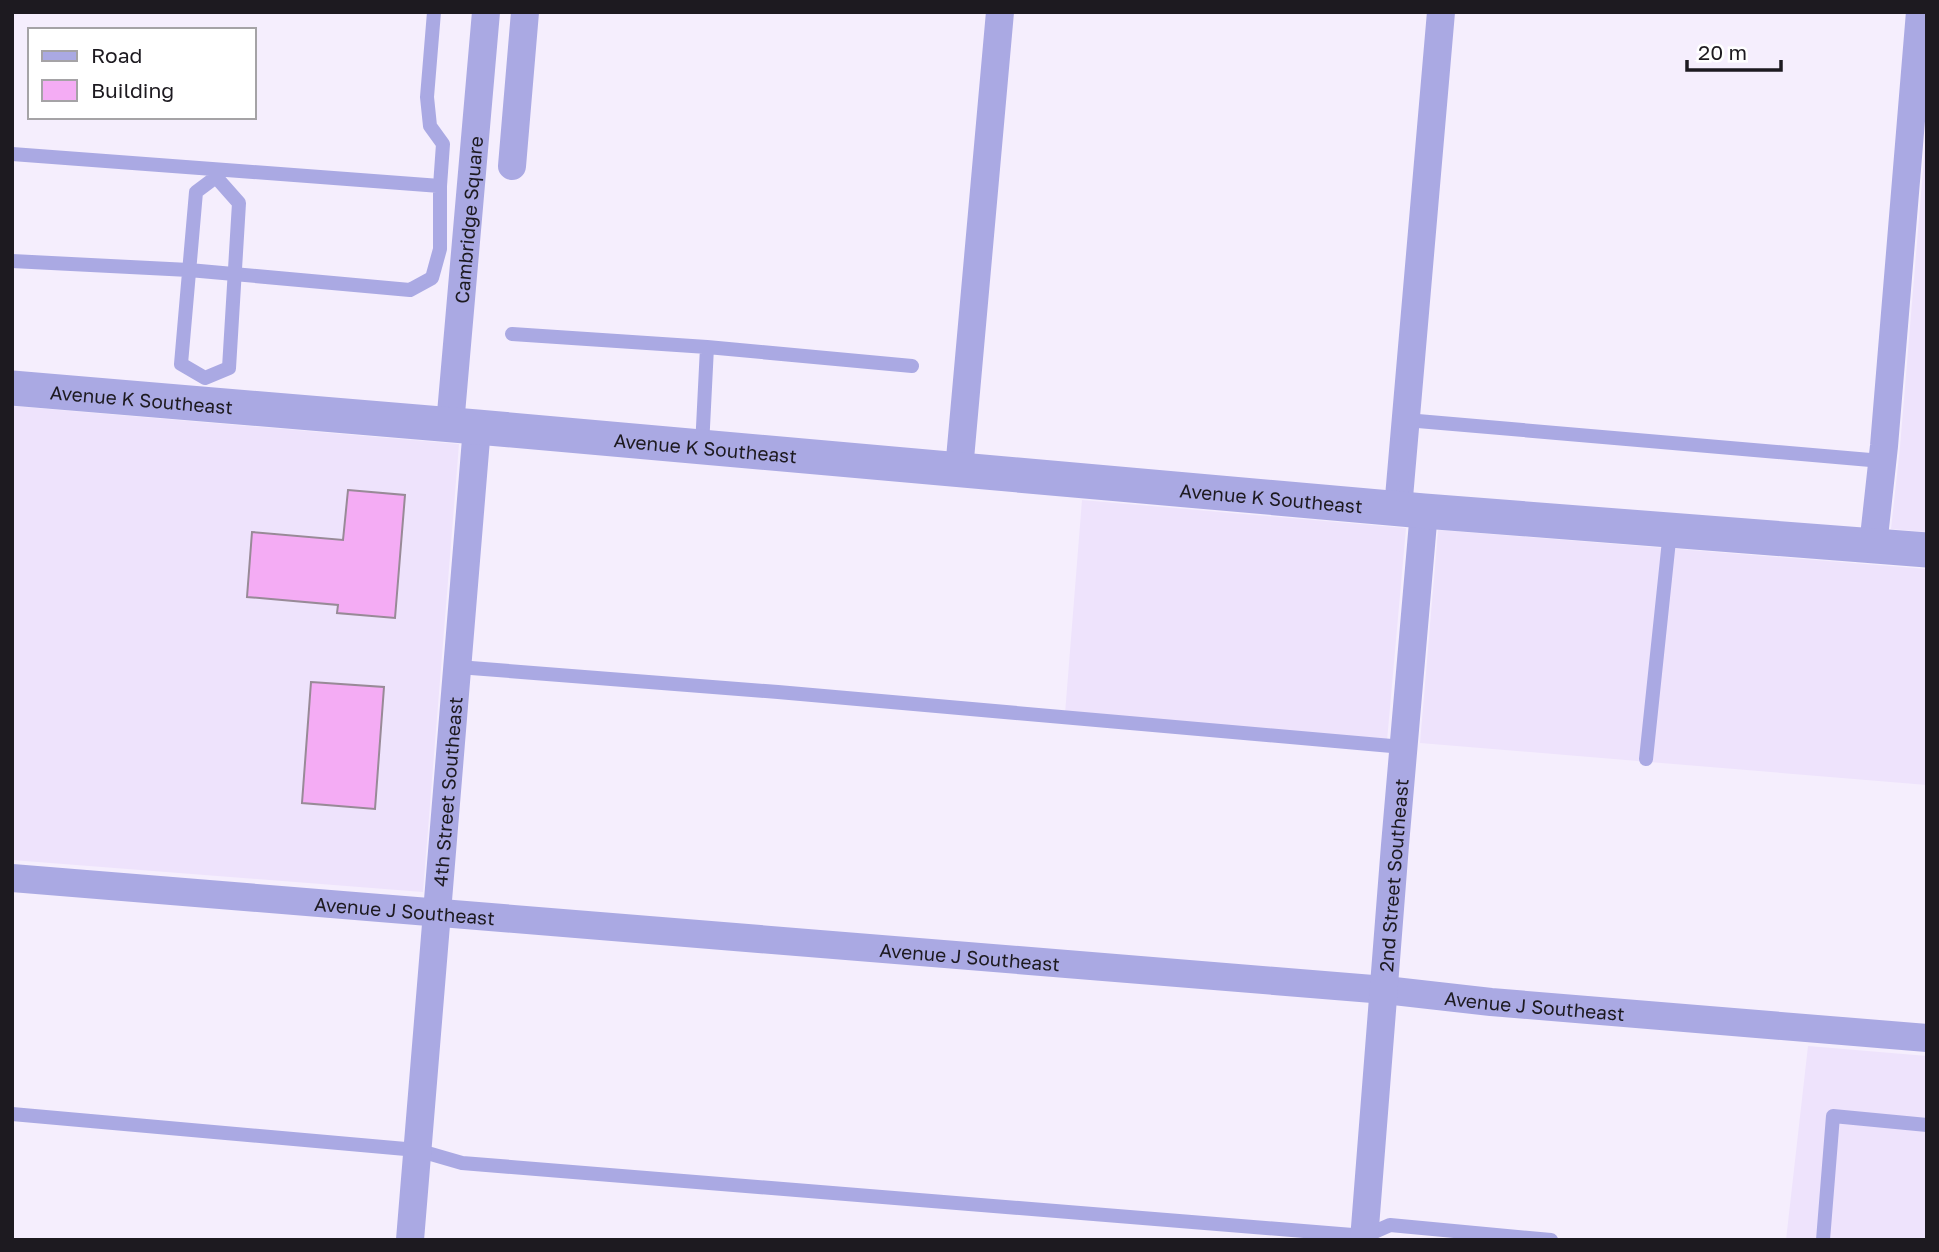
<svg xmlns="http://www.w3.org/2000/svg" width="1939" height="1252" font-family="'Golos Text',sans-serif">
  <rect width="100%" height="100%" fill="#f5eefd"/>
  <path fill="#eee3fc" d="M1927 122V532L1891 529 1900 447Z
    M12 406 459 444 423 892 12 860Z
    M1082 500 1406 528 1387 741 1065 714Z
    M1438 530 1927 569V785L1420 743Z
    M1808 1046 1927 1056V1240H1786Z"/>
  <path fill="#f4acf4" stroke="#988a97" stroke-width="2" d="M348 490 405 495 395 618 337 613 338 605 247 597 252 532 343 540Z
    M311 682 384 687 375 809 302 803Z"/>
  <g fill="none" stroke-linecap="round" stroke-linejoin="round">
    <path stroke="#aaa9e3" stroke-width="14" d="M434 12 427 97 430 126 443 144 440 186
      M12 154 440 186V249L432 278 410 290 189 270 12 261
      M216 177 239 203 229 368 205 378 181 364 196 192Z
      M512 334 707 347 702 447
      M707 347 912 366
      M1406 420 1882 461
      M458 667 778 692 1403 747
      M1646 759 1670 531
      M12 1114 417 1150 462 1163 1365 1236 1390 1225 1551 1240
      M1823 1240 1833 1116 1927 1125"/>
    <g stroke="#aaa9e3" stroke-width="28">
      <path d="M512 166 525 12"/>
      <path id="s1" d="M450 425 486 12"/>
      <path d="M959 470 1000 12"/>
      <path d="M1398 509 1441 12"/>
      <path d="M1873 546 1884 446 1920 12"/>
      <path id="s2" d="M12 878 1385 990 1491 1002 1927 1038"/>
      <path id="s3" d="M410 1240 477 427"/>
      <path id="s4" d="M1364 1240 1395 845 1424 511"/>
    </g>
    <path stroke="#aaa9e3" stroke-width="35" id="s5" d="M12 388 477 427 1424 511 1927 550"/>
  </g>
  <g text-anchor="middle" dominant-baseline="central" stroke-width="7" stroke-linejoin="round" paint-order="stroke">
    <g font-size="19" fill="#1d1a20" stroke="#fff">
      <text stroke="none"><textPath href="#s1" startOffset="206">Cambridge Square</textPath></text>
      <text stroke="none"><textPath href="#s5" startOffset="130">Avenue K Southeast</textPath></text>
      <text stroke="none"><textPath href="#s5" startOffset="696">Avenue K Southeast</textPath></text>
      <text stroke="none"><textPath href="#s5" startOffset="1264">Avenue K Southeast</textPath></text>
      <text stroke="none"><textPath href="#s3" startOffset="450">4th Street Southeast</textPath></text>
      <text stroke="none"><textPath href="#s4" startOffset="366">2nd Street Southeast</textPath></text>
      <text stroke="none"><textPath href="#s2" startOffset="394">Avenue J Southeast</textPath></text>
      <text stroke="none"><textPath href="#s2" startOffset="961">Avenue J Southeast</textPath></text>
      <text stroke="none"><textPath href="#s2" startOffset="1528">Avenue J Southeast</textPath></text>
    </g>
  </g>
  <rect width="1939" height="1252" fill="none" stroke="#1d1a20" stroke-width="28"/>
  <rect x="28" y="28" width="228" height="91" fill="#ffffff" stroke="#a5a3a6" stroke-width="2"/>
  <rect x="42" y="51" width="35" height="10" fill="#aaa9e3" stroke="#a5a3a6" stroke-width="2"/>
  <text x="91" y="63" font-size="21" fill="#1d1a20">Road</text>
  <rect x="42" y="80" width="35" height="21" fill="#f4acf4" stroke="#a5a3a6" stroke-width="2"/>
  <text x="91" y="98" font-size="21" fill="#1d1a20">Building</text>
  <path d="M1687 60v10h94v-10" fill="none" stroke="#1d1a20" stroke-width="3.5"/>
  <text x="1698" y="60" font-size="21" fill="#1d1a20" stroke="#ffffff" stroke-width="5" paint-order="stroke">20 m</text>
</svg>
